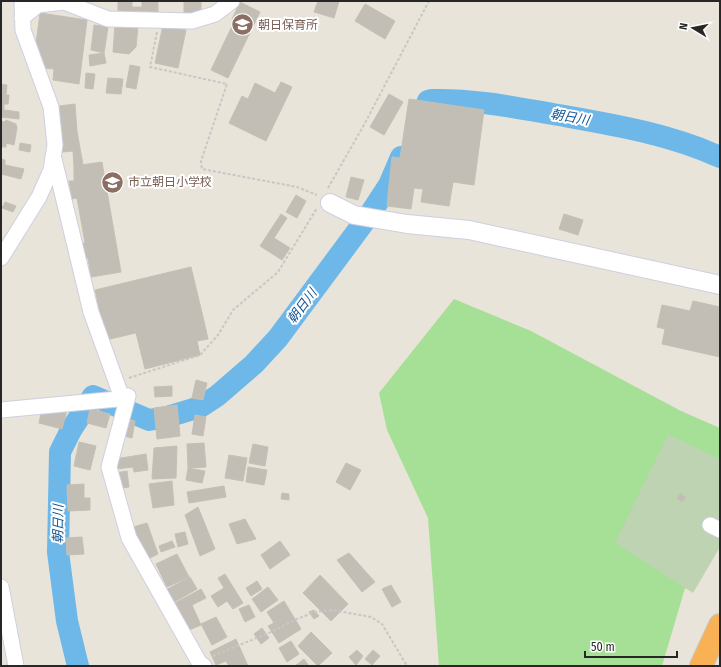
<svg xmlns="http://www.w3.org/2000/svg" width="721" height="667" font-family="'Fira Sans Condensed','Noto Sans JP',sans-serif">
  <rect width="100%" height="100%" fill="#e9e4d9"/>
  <path fill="#a6df96" d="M454 299 531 331 681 411 720 428V470L662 666H439L428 518 387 430 379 393Z"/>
  <path fill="#bdd3b1" d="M668 434 720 459V547L693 593 615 543Z"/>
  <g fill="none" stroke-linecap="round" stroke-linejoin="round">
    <path stroke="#6eb8e9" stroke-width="22" d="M416 128 428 101 432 100C473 99 513 107 553 114 609 124 667 133 720 157
      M78 666 67 621 58 552 60 452 71 430 93 396 149 420 167 417 200 407 217 396 254 364 278 338 370 214 389 185 401 157"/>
  </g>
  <path fill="#c2beb5" stroke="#c4c0b3" d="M118 1H132V7H142V1H158V15H118Z
    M184 1H201V15H184Z
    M318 1H339L334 18 314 12Z
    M240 2 260 12 228 78 211 70 235 20 232 19Z
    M365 4 395 21 385 39 355 21Z
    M40 13 87 20 79 84 53 80 54 69 33 67Z
    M115 24 138 26 136 47 129 54 113 52Z
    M94 25 108 27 104 53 91 50Z
    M163 25 186 30 178 68 155 63Z
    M104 53 106 63 90 66 89 55Z
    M130 65 140 67 136 89 126 87Z
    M86 73 95 74 93 89 85 88Z
    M108 78 123 79 121 94 106 93Z
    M281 82 292 87 266 141 229 123 242 96 248 99 255 83 275 93Z
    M1 84 7 85 6 95H9L8 104H4V110L19 112V119L1 117Z
    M389 94 403 102 384 135 370 127Z
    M409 99 484 110 474 185 453 182 449 206 421 202 423 189 389 185 392 157 400 158Z
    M75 104 77 131 54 133 51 107Z
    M6 120 16 124 17 128 14 145 6 143V147H1V121L5 122Z
    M77 131 83 165 74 166 73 151 53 153 54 133Z
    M20 143 31 145 30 152 19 150Z
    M1 159 5 160V165L24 169 21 179 1 174Z
    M102 162 121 272 91 277 88 258 82 259 80 244 85 243 77 198 72 199 69 181H74V166Z
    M351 177 364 180 358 200 346 197Z
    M389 185 414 188 411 209 387 206Z
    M296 195 306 201 297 218 286 212Z
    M5 202 16 206 13 212 2 208Z
    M281 214 287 218 274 238 290 248 282 260 260 246Z
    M564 214 583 220 578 235 559 229Z
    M191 267 203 317 106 340 95 290Z
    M693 301 720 307V357L662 344 665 329 657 327 662 305 690 311Z
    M203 317 208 339 197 341 200 355 145 369 136 333Z
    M196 380 207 383 203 400 192 398Z
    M172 386V396L155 397 154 387Z
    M43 404 67 410 62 429 39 423Z
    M177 405 180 436 157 439 154 408Z
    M90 409 110 414 106 428 87 423Z
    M195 415 206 417 203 436 192 434Z
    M122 418 135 421 132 438 119 435Z
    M79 442 96 446 90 470 74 466Z
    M204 443 206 467 188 468 187 444Z
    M253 444 268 447 265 466 249 463Z
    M177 446 176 478 152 479 154 448Z
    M146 454 148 470 134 472 133 467 116 469 115 459Z
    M229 455 247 458 243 481 225 478Z
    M346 463 361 470 350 490 336 482Z
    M248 467 267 470 264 485 246 482Z
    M188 468 205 471 202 483 186 480Z
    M127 471 129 487 117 489 116 473Z
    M172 481 174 505 153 508 149 484Z
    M84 484V498H90V510L68 511 67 485Z
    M224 486 226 497 189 503 187 492Z
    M282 493 289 494V500L281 499Z
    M681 493 686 498 682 502 677 498Z
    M198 507 215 549 200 556 185 515Z
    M245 519 256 539 237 544 229 524Z
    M147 523 158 554 142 562 126 529Z
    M185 532 188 544 178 547 175 534Z
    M82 537 84 554 67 555 66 538Z
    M172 541 175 547 161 552 159 546Z
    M280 541 290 555 270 569 261 555Z
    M349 553 375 582 362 592 337 560Z
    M177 554 189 577 167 587 156 564Z
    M225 574 243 603 233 609 227 601 218 607 211 596 224 588 218 578Z
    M320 575 348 604 331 621 303 593Z
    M190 577 197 589 169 605 162 592Z
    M257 581 262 589 251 596 246 588Z
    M391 585 401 602 392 607 382 589Z
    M268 587 278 600 261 612 252 599Z
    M201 589 206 598 192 605 201 625 189 630 175 603Z
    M284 601 301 629 279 643 268 626 274 623 267 612Z
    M249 605 255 617 245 622 239 609Z
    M314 610 319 616 314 619 309 612Z
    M216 617 227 637 212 645 201 624Z
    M262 628 269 638 261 644 254 634Z
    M311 632 332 653 318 666 298 646Z
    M236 639 248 666H229L226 661 216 665 210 652Z
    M291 641 299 654 287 662 279 648Z
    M357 650 363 656 356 665 349 657Z
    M373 650 380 656 372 665 365 659Z
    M304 659 309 666H295Z"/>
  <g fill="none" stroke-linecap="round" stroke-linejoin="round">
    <defs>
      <path id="minor" d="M22 18 38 5 64 2 108 19 192 21 215 14 232 1
        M54 159 91 312 122 398
        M1 258 39 197 51 170 55 145 51 107 23 30 22 1
        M128 396 109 467 129 538 199 662 204 666
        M1 410 118 399 128 396
        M710 525 720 530
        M1 587 16 666"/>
      <path id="tertiary" d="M330 203 354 215 407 224 469 230 720 285"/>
      <path id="motorway" d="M701 666 720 625"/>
    </defs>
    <use href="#minor" stroke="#cecfe0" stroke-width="17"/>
    <use href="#tertiary" stroke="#cecfe0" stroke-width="20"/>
    <use href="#motorway" stroke="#c7c7c7" stroke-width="24"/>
    <path stroke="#c7c7c7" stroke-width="2" stroke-dasharray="3 2" stroke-linecap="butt" d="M157 32 150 67 227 84 201 161 202 169 297 187 317 195
      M328 188 365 123 429 1
      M129 378 200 355 218 335 233 310 278 272 317 208
      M213 656 271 632 297 619 315 612 332 610 371 617 382 624 407 666"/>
    <use href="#minor" stroke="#fff" stroke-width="15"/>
    <use href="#tertiary" stroke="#fff" stroke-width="18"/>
    <use href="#motorway" stroke="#f8b155" stroke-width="22"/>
  </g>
  <defs>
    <symbol id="school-disc" viewBox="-11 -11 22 22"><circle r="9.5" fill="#8d6e63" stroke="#fff"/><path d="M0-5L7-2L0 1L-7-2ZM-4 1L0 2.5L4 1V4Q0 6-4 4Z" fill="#fff"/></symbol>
  </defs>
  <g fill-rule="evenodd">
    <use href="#school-disc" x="230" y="12" width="25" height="25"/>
    <use href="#school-disc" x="100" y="170" width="25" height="25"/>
  </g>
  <g text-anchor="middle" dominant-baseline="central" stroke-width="4" stroke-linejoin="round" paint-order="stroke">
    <g font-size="12" fill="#785e54" stroke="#fff" text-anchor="start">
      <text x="258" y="25">朝日保育所</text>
      <text x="128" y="182">市立朝日小学校</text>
    </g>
    <g font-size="13" font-style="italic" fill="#125491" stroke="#fff">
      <text transform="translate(570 117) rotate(10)">朝日川</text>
      <text transform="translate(302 306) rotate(-53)">朝日川</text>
      <text transform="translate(58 524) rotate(-89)">朝日川</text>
    </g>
  </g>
  <rect width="721" height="667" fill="none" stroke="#272727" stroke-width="4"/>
  <g transform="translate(693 28) rotate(280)" stroke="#ffffff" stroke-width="3" paint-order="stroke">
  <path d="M0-3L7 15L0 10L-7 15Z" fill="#272727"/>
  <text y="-6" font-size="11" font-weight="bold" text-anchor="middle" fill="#272727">N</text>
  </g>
  <path d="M585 651v6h92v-6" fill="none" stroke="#272727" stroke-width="2"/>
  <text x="591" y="651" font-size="12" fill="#272727" stroke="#ffffff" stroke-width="3" paint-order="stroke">50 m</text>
</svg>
